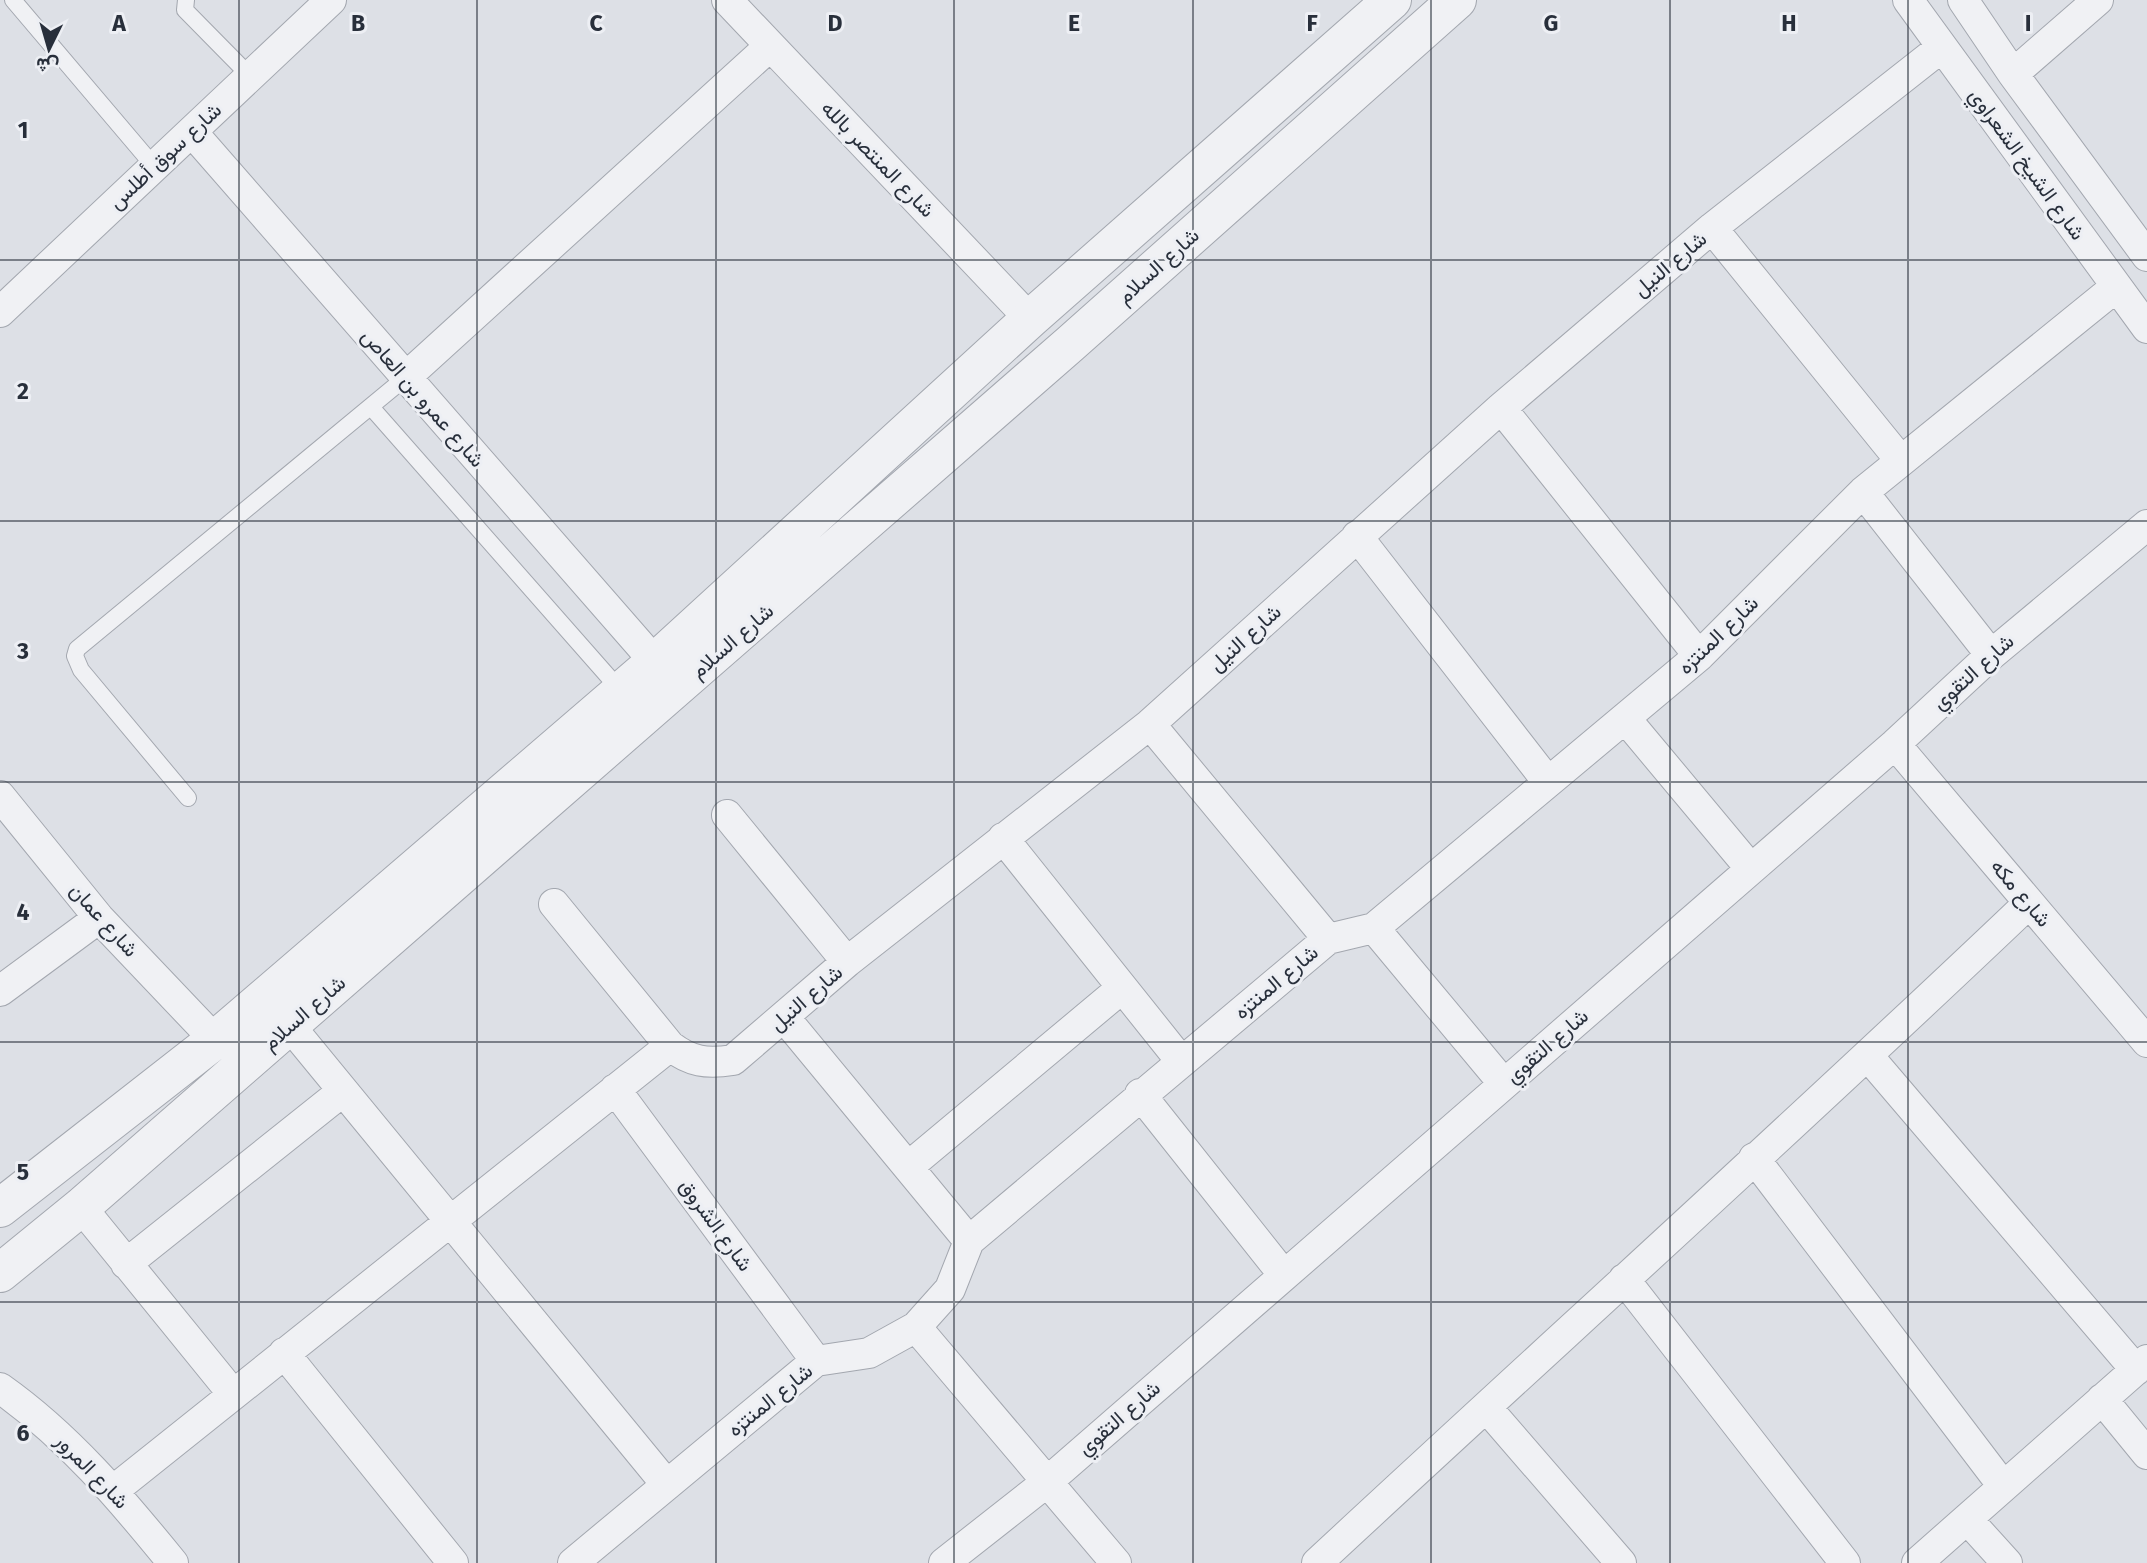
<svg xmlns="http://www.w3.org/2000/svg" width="2147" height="1563" font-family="'Fira Sans',Vazirmatn,sans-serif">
  <rect width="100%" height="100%" fill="#dde0e6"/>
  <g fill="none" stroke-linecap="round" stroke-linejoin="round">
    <defs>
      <path id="service" d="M13 0 153 165
        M186 0 185 10 250 76
        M371 407 621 691
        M188 798 81 670 75 656 77 649 405 378"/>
      <path id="minor" d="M727 0 1030 319
        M1908 0 2147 328
        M1963 0 2013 74 2147 256
        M2013 74 2098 0
        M192 132 655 662
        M1712 228 1901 461
        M0 312 331 0
        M405 378 770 46
        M1501 408 1699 656
        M1863 492 1991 655
        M1357 536 1548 782
        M1625 718 1751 869
        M1150 724 1328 939
        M1895 744 2147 1042
        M0 796 99 918 215 1040
        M727 815 847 962
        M1003 838 1181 1061
        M554 904 670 1046C691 1062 706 1064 733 1060L847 962 1150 724 1501 408 1712 228 1942 47
        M1374 928 1504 1084
        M0 991 99 918
        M784 1017 969 1241
        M290 1026 667 1485
        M1868 1056 2136 1370
        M615 1089 816 1361
        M1140 1094 1283 1274
        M1754 1158 2003 1486
        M908 1167 1122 988
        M81 1207 233 1394
        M126 1264 343 1091
        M1624 1279 1845 1563
        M916 1327 1116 1563
        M284 1353 453 1563
        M0 1388C68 1436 121 1499 173 1563
        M2102 1399 2147 1454
        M1486 1407 1621 1563
        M114 1490 670 1046
        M1968 1520 2007 1563
        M573 1563 816 1361 869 1353 916 1327 950 1289 969 1241 1328 939 1374 928 1699 656 1863 492 2116 287
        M944 1563 1047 1482 1895 744 1991 655 2147 525
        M1317 1563C1554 1343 1795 1126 2029 903
        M1917 1563 2147 1360"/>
      <path id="tertiary" d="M0 1208 215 1040 655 662 1030 319 1392 0
        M0 1273 81 1207 1070 344 1457 0"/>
    </defs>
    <use href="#service" stroke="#a3a7af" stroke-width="18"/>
    <use href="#minor" stroke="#a3a7af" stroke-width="32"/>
    <use href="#tertiary" stroke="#a3a7af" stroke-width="40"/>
    <use href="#service" stroke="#f0f1f4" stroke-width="16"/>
    <use href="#minor" stroke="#f0f1f4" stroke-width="30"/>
    <use href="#tertiary" stroke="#f0f1f4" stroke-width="38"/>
  </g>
  <path fill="none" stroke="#282f3b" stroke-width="2" stroke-opacity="0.55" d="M239 0V1563M477 0V1563M716 0V1563M954 0V1563M1193 0V1563M1431 0V1563M1670 0V1563M1908 0V1563M0 260H2147M0 521H2147M0 782H2147M0 1042H2147M0 1302H2147"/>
  <g text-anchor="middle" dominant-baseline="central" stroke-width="6" stroke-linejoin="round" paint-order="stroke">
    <g font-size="21" fill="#282f3b" stroke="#edeff4">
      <text transform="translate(165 156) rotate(-43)">شارع سوق أطلس</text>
      <text transform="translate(878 159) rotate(46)">شارع المنتصر بالله</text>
      <text transform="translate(2027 164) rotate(54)">شارع الشيخ الشعراوي</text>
      <text transform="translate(1670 264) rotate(-40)">شارع النيل</text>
      <text transform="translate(1158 266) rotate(-42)">شارع السلام</text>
      <text transform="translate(423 398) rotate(49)">شارع عمرو بن العاص</text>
      <text transform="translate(1718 635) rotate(-44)">شارع المنتزه</text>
      <text transform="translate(1245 638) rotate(-42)">شارع النيل</text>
      <text transform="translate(732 641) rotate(-41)">شارع السلام</text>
      <text transform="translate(1973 672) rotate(-42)">شارع التقوي</text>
      <text transform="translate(2021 893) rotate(50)">شارع مكه</text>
      <text transform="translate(104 920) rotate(48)">شارع عمان</text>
      <text transform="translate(1276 982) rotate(-40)">شارع المنتزه</text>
      <text transform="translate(806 998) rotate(-41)">شارع النيل</text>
      <text transform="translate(304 1013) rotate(-41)">شارع السلام</text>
      <text transform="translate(1547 1046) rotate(-41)">شارع التقوي</text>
      <text transform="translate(716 1225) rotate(54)">شارع الشروق</text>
      <text transform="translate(770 1400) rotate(-39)">شارع المنتزه</text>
      <text transform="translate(1119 1418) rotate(-41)">شارع التقوي</text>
      <text transform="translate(92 1471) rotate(46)">شارع المرور</text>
    </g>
  </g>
  <g font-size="23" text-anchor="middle" font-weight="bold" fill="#282f3b" stroke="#edeff4" stroke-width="6" stroke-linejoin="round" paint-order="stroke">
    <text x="119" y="31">A</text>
    <text x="358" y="31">B</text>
    <text x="596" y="31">C</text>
    <text x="835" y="31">D</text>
    <text x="1074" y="31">E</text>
    <text x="1312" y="31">F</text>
    <text x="1551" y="31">G</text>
    <text x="1789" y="31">H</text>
    <text x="2028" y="31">I</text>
    <text x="23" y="138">1</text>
    <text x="23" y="399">2</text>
    <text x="23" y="659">3</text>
    <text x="23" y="920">4</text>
    <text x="23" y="1180">5</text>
    <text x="23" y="1441">6</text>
  </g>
  <g transform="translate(49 49) rotate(185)" stroke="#edeff4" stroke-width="5" paint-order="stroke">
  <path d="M0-5L12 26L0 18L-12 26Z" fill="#282f3b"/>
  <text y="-10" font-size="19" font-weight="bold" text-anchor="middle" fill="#282f3b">ش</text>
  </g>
</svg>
